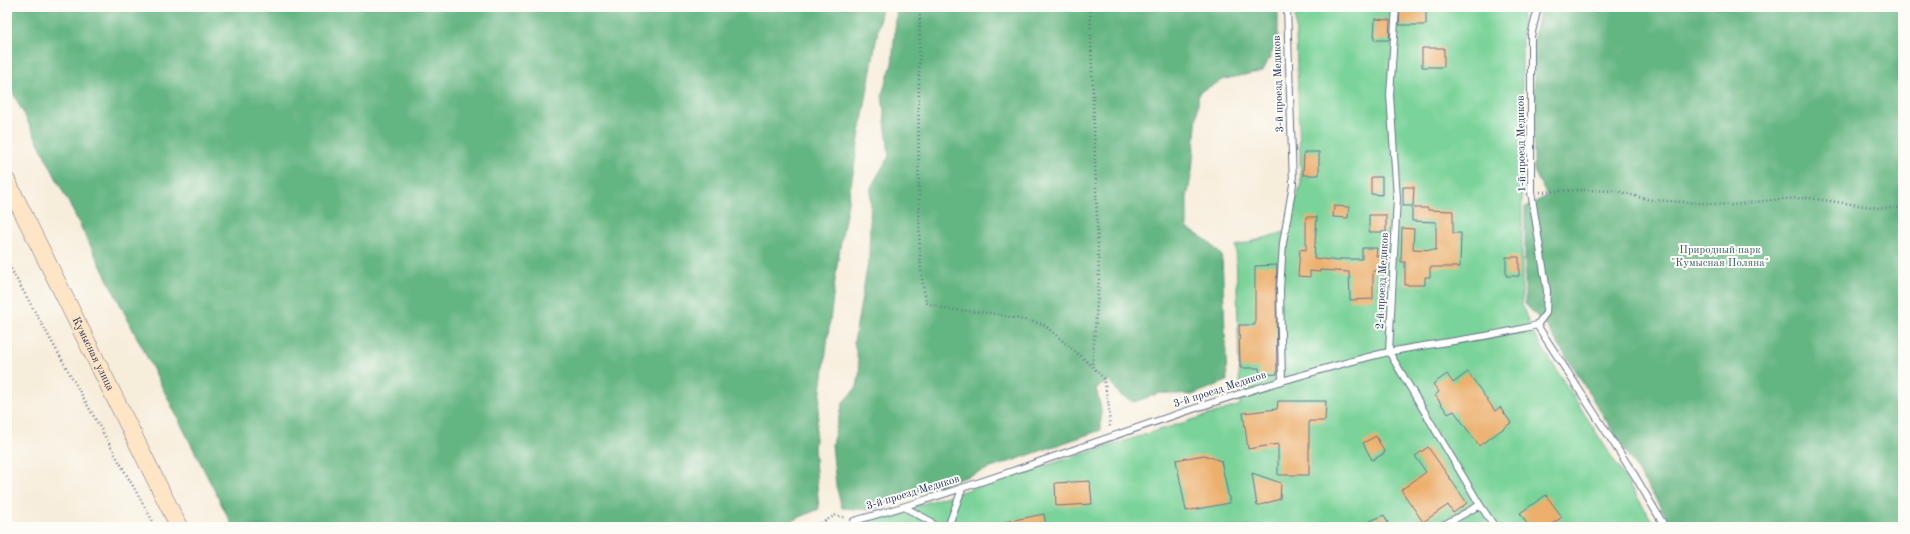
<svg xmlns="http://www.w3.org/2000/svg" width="1910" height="534" font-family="'Old Standard TT',serif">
  <rect width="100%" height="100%" fill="#fdfcf7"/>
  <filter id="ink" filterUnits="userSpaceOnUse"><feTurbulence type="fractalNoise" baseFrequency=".025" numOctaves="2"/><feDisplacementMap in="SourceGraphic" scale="8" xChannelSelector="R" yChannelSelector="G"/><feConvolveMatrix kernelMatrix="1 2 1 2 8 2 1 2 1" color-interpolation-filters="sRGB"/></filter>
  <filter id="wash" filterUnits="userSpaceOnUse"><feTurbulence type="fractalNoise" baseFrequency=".012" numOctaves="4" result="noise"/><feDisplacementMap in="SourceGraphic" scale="16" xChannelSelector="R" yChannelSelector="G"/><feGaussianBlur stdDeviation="0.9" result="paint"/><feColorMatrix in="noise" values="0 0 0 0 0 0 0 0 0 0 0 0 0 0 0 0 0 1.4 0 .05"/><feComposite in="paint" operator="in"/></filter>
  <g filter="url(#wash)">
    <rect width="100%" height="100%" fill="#f7eddb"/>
    <path fill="#7ad399" stroke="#4a817c" d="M1295 7H1522V305L1532 331 1656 527H848L1240 405 1236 246 1285 232 1301 183Z"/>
    <path fill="#63b581" stroke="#3f7270" d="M7 7H882L837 265 814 447 819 509 777 527H233L7 81Z
      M897 7H1278V40L1263 71 1225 79 1199 92 1192 171 1187 198V228L1208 241 1222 256 1227 381 1192 395 1160 393 1134 402 1120 395 1110 381 1096 388 1101 409V430L870 510 842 508 836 486 832 444 843 402 857 387 860 370 854 342 869 257 871 187 889 156 882 94 892 64Z
      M1541 7H1903V527H1673L1548 328 1525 304V207L1547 196 1534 171V36Z"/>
    <g id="blocks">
      <path fill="#ecaf6c" d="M1400 7H1426V25H1399Z
        M1375 19 1390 20 1389 40H1374Z
        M1422 48H1444V67H1422Z
        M1304 152H1319V175H1303Z
        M1371 177H1382V195L1371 194Z
        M1403 187H1414L1413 206H1403Z
        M1334 206 1349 207 1348 218 1333 217Z
        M1412 208H1428V210L1453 211V233H1461L1460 267H1430V277H1425V285H1405V262H1401L1402 228 1414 229 1413 249 1436 250V222L1412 221Z
        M1369 215H1386V232H1369Z
        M1306 217H1317L1314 258 1339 261V259H1362V248H1377L1376 256H1382V271H1373V299L1350 300 1349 272 1320 270V272L1310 271V277L1298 276 1300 249 1306 250Z
        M1506 257H1519V276H1506Z
        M1277 265 1276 289 1277 374 1260 375 1259 368H1240L1239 325H1255V266Z
        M1468 372 1495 411 1500 407 1511 423 1479 446 1454 411 1448 414 1435 395 1439 392 1433 384 1447 374 1453 383Z
        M1278 401H1326L1325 421H1309V475H1278V444L1248 449 1243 413 1277 409Z
        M1376 436 1385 453 1372 460 1363 443Z
        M1428 447 1467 503 1453 513 1448 505 1423 522 1401 490 1426 472 1415 456Z
        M1204 455 1221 461 1230 503 1186 511 1176 460Z
        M1252 473 1281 483 1280 499 1257 506Z
        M1090 481 1092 504 1056 506 1055 483Z
        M1546 495 1562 517 1548 527H1529L1520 513Z
        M1044 514 1046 527H1005L1004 522Z
        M1384 515 1390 527H1356Z"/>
    </g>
  </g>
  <g filter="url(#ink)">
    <use href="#blocks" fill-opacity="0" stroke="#68728a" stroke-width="1"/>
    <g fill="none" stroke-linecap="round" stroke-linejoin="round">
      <defs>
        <path id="lane" d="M1396 7 1390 95 1397 198 1389 352 1480 505 1495 527
          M1537 325 1546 313 1547 291 1531 192V36L1538 7
          M1537 325 1635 476 1665 527
          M1282 381 1280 289 1283 243 1293 184 1287 7
          M904 507 930 521 935 527
          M854 521C999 481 1138 423 1282 381 1317 371 1353 360 1389 352 1438 342 1488 338 1537 325
          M948 527 962 489
          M1440 527 1480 505"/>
        <g id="secondary">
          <path id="s1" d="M7 181 179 527"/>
        </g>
      </defs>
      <use href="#lane" stroke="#68728a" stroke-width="8"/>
      <use href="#secondary" stroke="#68728a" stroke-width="18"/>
      <path stroke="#68728a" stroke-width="2.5" stroke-dasharray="1 3" stroke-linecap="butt" d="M920 7C919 73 918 140 919 206 920 238 918 272 927 303L945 309 991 313 1043 324 1092 366
        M1090 7 1099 279 1092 366 1104 379 1109 407 1110 429
        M1540 192 1584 190 1617 191 1650 200 1732 205 1780 199 1809 198 1879 208H1903
        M7 262 156 527
        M814 527 836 515 846 518"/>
      <use href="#lane" stroke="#fff" stroke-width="6"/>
      <use href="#secondary" stroke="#fee5c5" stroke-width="17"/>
    </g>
  </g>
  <g text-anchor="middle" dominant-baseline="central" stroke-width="4" stroke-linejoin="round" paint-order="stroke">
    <g font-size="11" fill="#1b2f5e" stroke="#fdfcf7">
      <text transform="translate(1279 84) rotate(-92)">3-й проезд Медиков</text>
      <text transform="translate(1522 144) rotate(-91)">1-й проезд Медиков</text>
      <text transform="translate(1383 281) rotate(-87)">2-й проезд Медиков</text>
      <text stroke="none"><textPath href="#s1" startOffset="193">Кумысная улица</textPath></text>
      <text transform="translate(1220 390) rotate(-18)">3-й проезд Медиков</text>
      <text transform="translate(913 493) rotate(-17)">3-й проезд Медиков</text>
    </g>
    <g font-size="11" fill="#386070" stroke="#fdfcf7">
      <text x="1720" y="250">Природный парк<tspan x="1720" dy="13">"Кумысная Поляна"</tspan></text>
    </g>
  </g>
  <rect width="1910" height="534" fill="none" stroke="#fdfcf7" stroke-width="24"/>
</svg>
